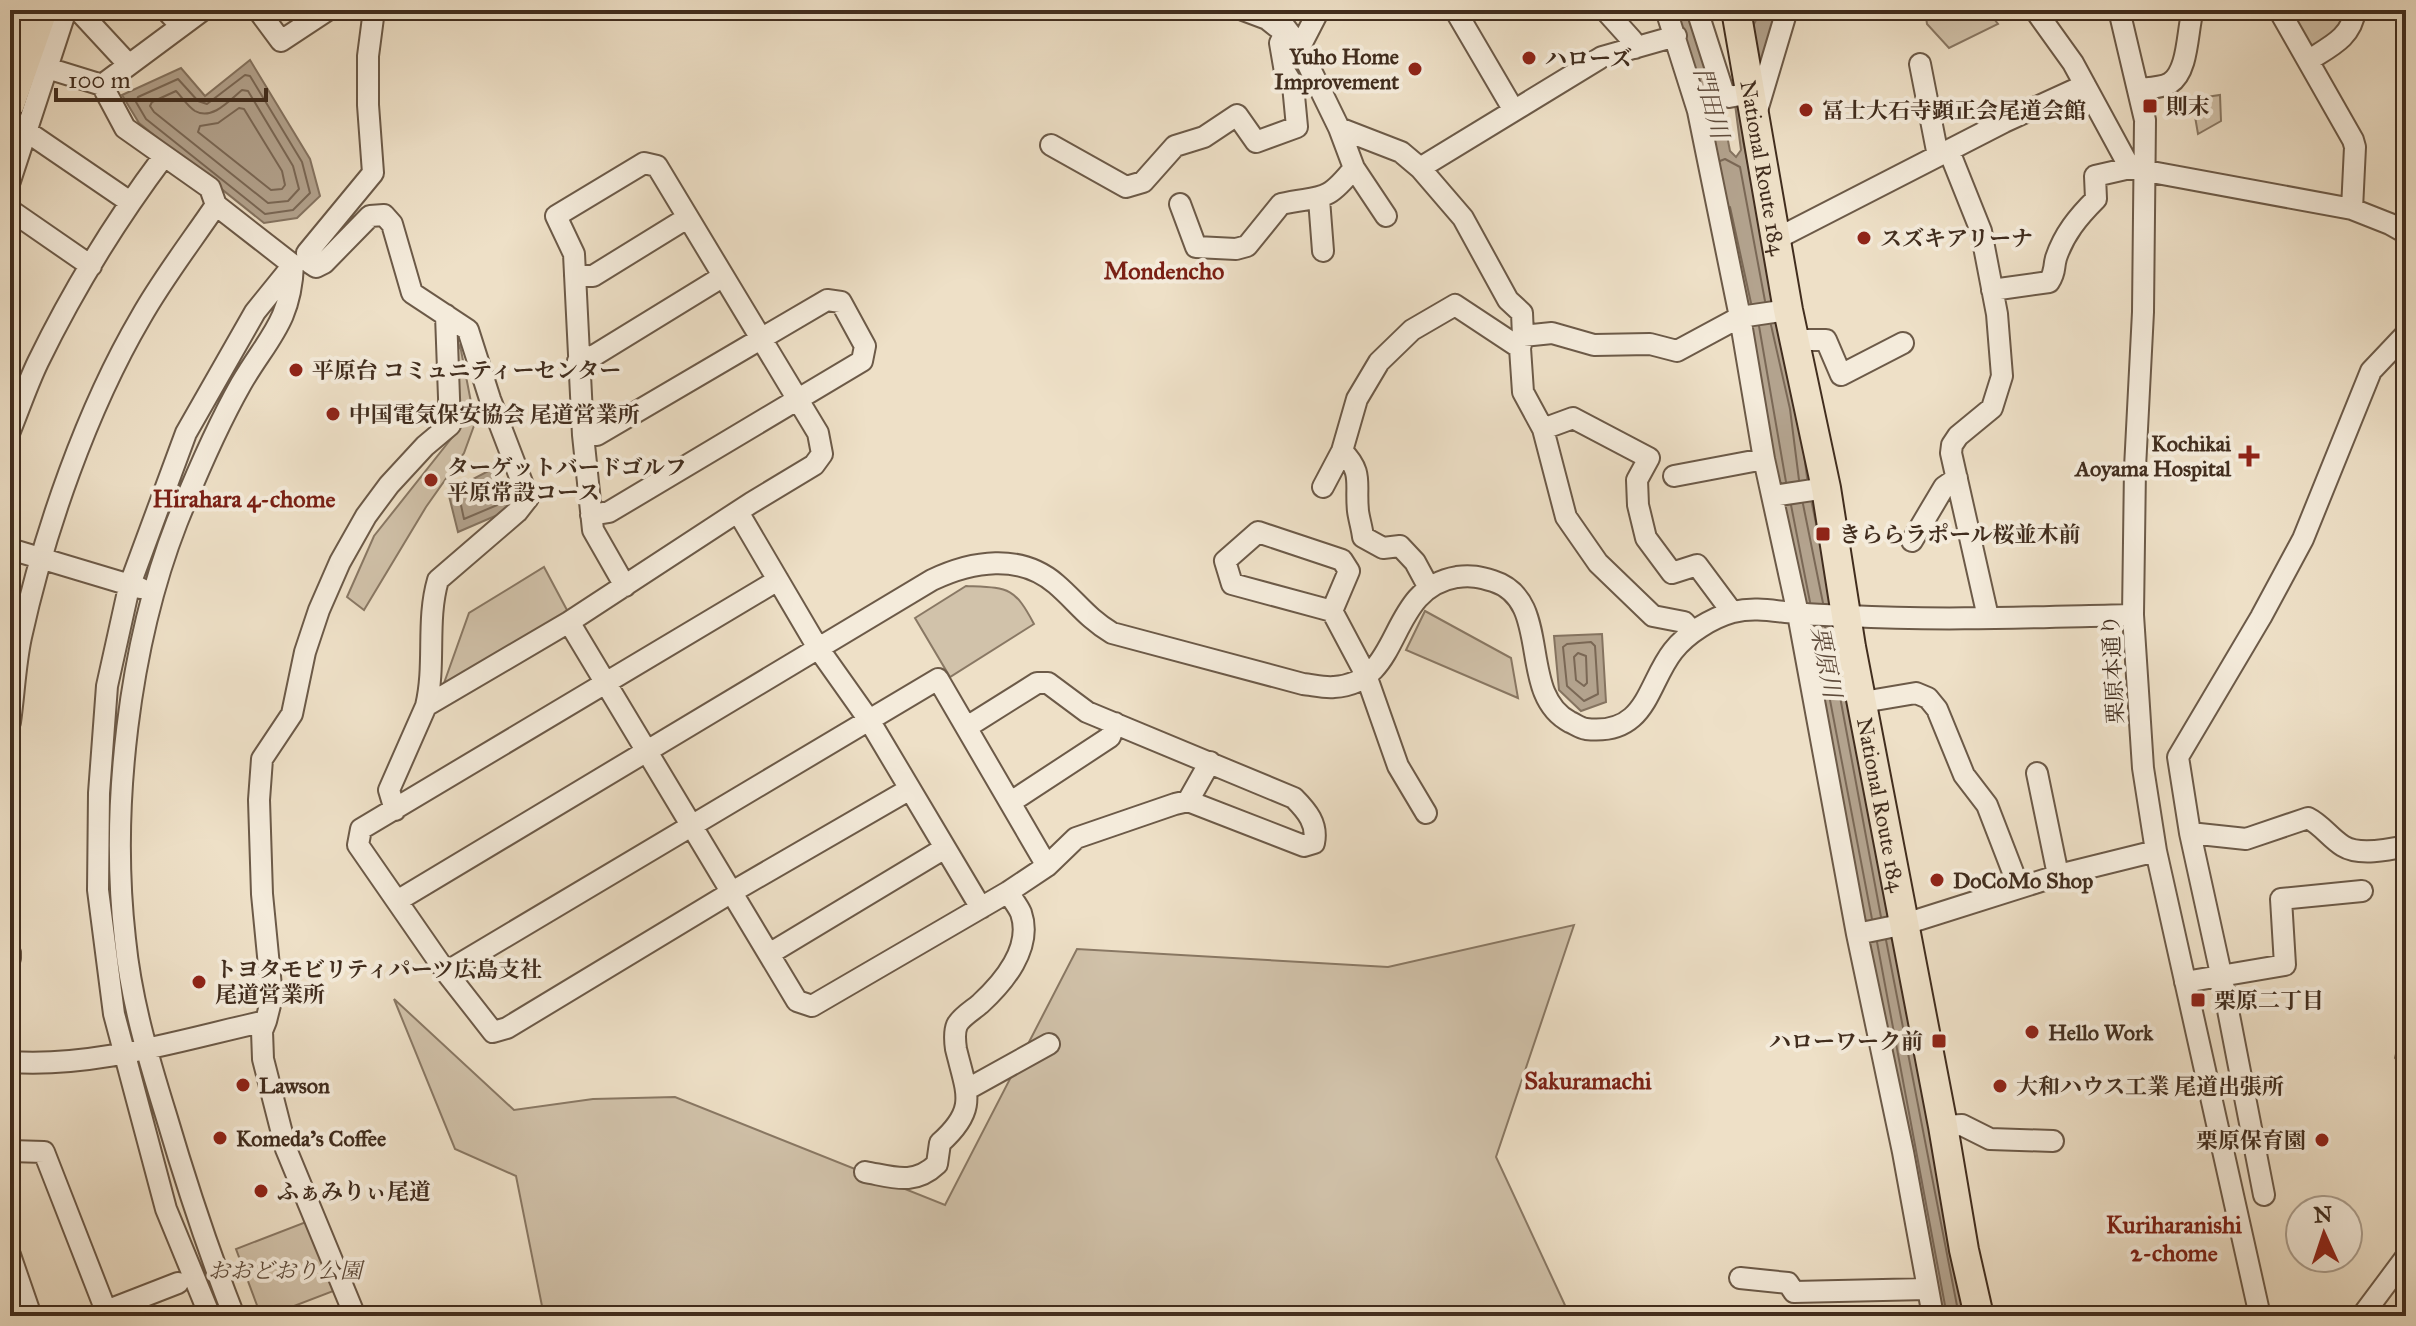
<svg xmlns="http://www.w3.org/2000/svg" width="2416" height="1326" font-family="'IM FELL Great Primer','Noto Serif JP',serif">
  <rect width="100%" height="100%" fill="#eee0c7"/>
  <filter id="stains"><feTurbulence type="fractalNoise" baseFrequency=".0025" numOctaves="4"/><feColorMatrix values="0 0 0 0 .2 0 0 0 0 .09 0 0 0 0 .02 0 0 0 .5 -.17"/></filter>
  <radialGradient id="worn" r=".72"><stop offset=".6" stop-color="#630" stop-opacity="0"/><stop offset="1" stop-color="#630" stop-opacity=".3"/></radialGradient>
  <path fill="#d1c2aa" stroke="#897864" stroke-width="2" d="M1925 10H1987L1998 24 1949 48 1927 24Z
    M2285 10H2350L2349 19 2311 52Z
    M2220 95 2221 121 2198 134 2192 99Z
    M460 345 475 423 464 453 426 507 364 610 347 597 374 536 458 430 455 357Z
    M544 567 568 612 443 686 469 613Z
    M966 586C1008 588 1014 586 1034 624L950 677 915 618Z
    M1425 611 1511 658 1518 698 1406 650Z
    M1574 925 1496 1157 1570 1316H544L516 1176 455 1149 394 999 514 1110 593 1099 675 1097 945 1205 1077 949 1388 967Z
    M2406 973V1071L2395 1058 2404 1021 2401 985Z
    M306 1222 336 1290 268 1316H261L236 1249Z"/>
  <path fill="#b3a38e" stroke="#857461" stroke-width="2" d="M1670 10H1693L1718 89 1730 151 1736 157 1741 150 1735 104 1740 106 1754 24 1761 10H1780L1743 140 1798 408 1808 485 1830 591 1833 631 1838 639 1967 1316H1939L1868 934Z
    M250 60 310 159 320 196 297 218 264 223 139 123 122 95 181 68 205 96Z
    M494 468 516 507 458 532 448 492Z
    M1602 634 1606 702 1581 711 1559 690 1554 636Z"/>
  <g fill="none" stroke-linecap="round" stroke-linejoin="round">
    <path stroke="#7a6856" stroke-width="2" d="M245 75 250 76 302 162 310 193 293 210 265 214 146 119 136 102 138 97 178 79 198 101 207 104Z
      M242 90 248 91 293 166 299 189 288 201 268 203 154 112 150 106 152 102 176 91C182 97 187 106 195 111 212 121 230 100 242 90Z
      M239 108 244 109 282 171 285 185 282 189 271 190 198 132 200 126 218 123Z
      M1720 161 1725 159 1740 167 1765 301
      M1730 207 1751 303
      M1771 325 1790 409 1799 480
      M1759 326 1786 482
      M490 480 502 503 464 519 459 496Z
      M1803 504 1823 603
      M1791 505 1810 602
      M1816 627 1872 919
      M1825 627 1830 643 1881 917
      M1591 642 1595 646 1598 694 1584 701 1567 686 1563 647 1567 644Z
      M1578 653 1586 656 1587 683 1584 686 1576 680 1574 657Z
      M1886 940 1959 1316
      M1877 942 1947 1316"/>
    <defs>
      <path id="minor" d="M78 10 129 65
        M166 10 181 26
        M258 10 281 41 328 10
        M374 10 368 56V105L373 173 307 253 310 263 316 267 324 263 370 216 384 215 392 224 412 293 468 330 490 399 528 498 517 512 438 580C426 621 436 664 426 706
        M1243 10 1267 19 1281 30
        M1272 10 1298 44 1339 128 1401 152 1420 168 1463 218 1508 300 1522 313 1523 336 1520 348 1523 392 1543 429 1566 517 1598 563 1653 616 1684 622 1693 632
        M1455 10 1513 109
        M1605 10 1632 40 1635 48
        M1666 10 1698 111 1740 317 1764 459 1798 614 1857 934 1903 1152 1933 1316
        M1697 10 1723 91 1729 97 1751 93
        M2035 10 2073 63 2130 168
        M2119 10 2145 120 2143 312 2135 468 2133 615 2143 768 2156 851 2260 1316
        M2279 10 2353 140 2355 147 2352 209
        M1298 44 1303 41 1319 10
        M2309 60C2331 46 2352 37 2355 10
        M1920 64 1938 156
        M47 68 102 85 125 128 210 188 216 205 293 265
        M102 85 203 10
        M2138 89C2147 88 2162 88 2170 83 2189 71 2187 29 2193 10
        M1756 114 1787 10
        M26 131 130 202
        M1051 145 1126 187 1143 182 1175 146 1204 137 1237 115 1256 142 1297 127 1293 85 1285 72 1280 43 1285 33
        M1949 151 1981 231 1997 314 2002 376 1992 408 1958 436 1952 445 1951 453 1988 617
        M1354 168 1386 216
        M1420 168 1602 57 1676 36
        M10 181 66 10
        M1319 199 1323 251
        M1180 204 1196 247 1236 249 1247 246 1281 204C1323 195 1325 204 1354 168L1339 128
        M10 210 91 266
        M1776 239 2004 122 2085 85
        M575 276H593L687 218
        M1992 290 2049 282C2056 271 2053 269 2056 258 2064 234 2078 217 2096 199L2095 176 2130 168 2352 209 2390 224 2406 233
        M1523 336 1552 333 1594 345 1650 344 1677 351 1740 317 1788 310
        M1795 340H1826L1841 375 1903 343
        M578 361 595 355 722 277
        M1543 429 1573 418 1649 458 1637 480 1638 505 1646 538 1672 573 1697 565 1732 612
        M10 431C19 409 27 385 38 362 73 290 116 220 164 156
        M583 435H597L827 300 841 302 865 346 862 361 609 512 591 515
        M1342 451C1364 473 1355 483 1358 511 1359 519 1362 528 1363 537L1383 548 1400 546 1415 562 1429 588
        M1674 476 1764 459
        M1323 487 1342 451 1357 399 1379 362 1412 330 1455 305 1520 348
        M1773 496 1826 488
        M738 512 818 648 869 720 981 908
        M1912 541 1944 487 1957 478
        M10 549 140 588
        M778 580 361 829 358 845 446 972 493 1032 507 1028 732 892 910 789
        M1332 611 1349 571 1342 560 1258 532 1225 561 1232 584 1332 611 1366 675 1398 766 1426 813
        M569 622 797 1001 812 1006 1008 892 1047 866 1076 838 1175 804 1188 801 1304 846 1314 843C1318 824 1307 811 1294 798L1087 712 1048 683H1037L967 727
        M1863 702 1916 693 1928 698 1937 709 1964 775 1987 805 2016 880 2022 887
        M10 722C14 694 15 665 21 637 44 532 87 409 141 317 163 278 191 242 216 205
        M2037 773 2058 875
        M1188 801 1210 762
        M1011 802 1110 737 1115 723
        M395 810 389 790 426 706 569 622 751 503 814 465 822 454 818 433 657 166 644 163 556 216 574 254 583 435 593 530 625 586
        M2190 833 2246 839 2308 818C2322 825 2330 838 2343 846 2359 856 2388 850 2406 846
        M397 901 932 580C972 561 1020 553 1056 584 1077 602 1087 618 1112 633L1303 684C1313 685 1324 688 1334 687 1405 683 1385 589 1457 577 1471 575 1480 577 1493 581 1554 600 1516 694 1570 722 1575 724 1580 728 1586 729 1647 736 1647 684 1673 651 1687 633 1712 618 1733 612 1754 607 1773 611 1794 613 1811 615 1830 615 1848 616 1942 621 2038 617 2133 615
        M1857 934 1905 924 2063 874 2156 851
        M10 953V958
        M769 954 945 848
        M446 972 938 679 1047 866
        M2185 982 2285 965 2281 899 2362 891
        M266 1021 262 1031 263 1059 286 1149 355 1316
        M10 1062C95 1068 184 1039 266 1021L272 997 262 894 259 800 262 759 292 714 305 652 319 610 340 562 366 516 389 485 425 446 450 425 446 315
        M966 1090 1049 1044
        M1943 1126 1962 1125 1990 1139 2053 1141
        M10 1151 44 1152 108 1316
        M865 1172C893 1177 914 1186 937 1164L940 1143C978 1109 967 1094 956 1049 955 1042 954 1032 957 1025 961 1017 973 1010 980 1004 1003 983 1033 948 1021 913 1018 906 1012 899 1008 892
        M2264 1195 2221 974 2190 833 2178 757 2261 617 2303 539 2371 371 2406 334
        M10 1255 31 1316
        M1740 1278 1788 1283 1794 1292 1927 1289
        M106 1311 178 1283
        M210 1316 166 1209 114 1014 98 890 99 793 107 686 129 587 186 433 255 312 293 265
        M234 1316C208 1250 186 1183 166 1115 148 1057 131 1000 125 939 110 807 129 645 177 522 196 475 216 428 241 384 267 339 291 322 293 265
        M2362 1316 2406 1257"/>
      <g id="highway">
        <path id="s1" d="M1736 10 1788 310 1826 488 1851 647 1943 1126 1964 1250 1979 1316"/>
        <path d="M10 36 18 10"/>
        <path d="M10 104 43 10"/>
      </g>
    </defs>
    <use href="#minor" stroke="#6c5a48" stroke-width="24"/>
    <use href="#highway" stroke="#412d1e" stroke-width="32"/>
    <use href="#minor" stroke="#f4ebdb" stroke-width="20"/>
    <use href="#highway" stroke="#eee0c7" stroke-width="28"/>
  </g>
  <g fill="#8f2418" stroke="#f4ebdb" stroke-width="3">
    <circle cx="1529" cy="58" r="8"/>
    <circle cx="1415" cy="69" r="8"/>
    <rect x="2142" y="98" width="16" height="16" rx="4"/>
    <circle cx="1806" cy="110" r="8"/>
    <circle cx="1864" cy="238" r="8"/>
    <circle cx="296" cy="370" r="8"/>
    <circle cx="333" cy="414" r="8"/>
    <path d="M2245 444h8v8h8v8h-8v8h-8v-8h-8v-8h8z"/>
    <circle cx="431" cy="480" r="8"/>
    <rect x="1815" y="526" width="16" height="16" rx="4"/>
    <circle cx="1937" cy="880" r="8"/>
    <circle cx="199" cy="982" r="8"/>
    <rect x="2190" y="992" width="16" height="16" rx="4"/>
    <circle cx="2032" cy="1032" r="8"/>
    <rect x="1931" y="1033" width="16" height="16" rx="4"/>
    <circle cx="243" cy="1085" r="8"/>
    <circle cx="2000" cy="1086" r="8"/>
    <circle cx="220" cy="1138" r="8"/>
    <circle cx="2322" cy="1140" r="8"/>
    <circle cx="261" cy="1191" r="8"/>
  </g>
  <g text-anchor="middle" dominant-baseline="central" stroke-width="8" stroke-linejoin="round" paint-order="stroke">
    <g font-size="22" font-weight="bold" fill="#412d1e" stroke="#f4ebdb" text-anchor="start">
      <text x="1399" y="56" text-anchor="end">Yuho Home<tspan x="1399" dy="25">Improvement</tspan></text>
      <text x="1545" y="58">ハローズ</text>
      <text x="2166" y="106">則末</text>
      <text x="1822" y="110">冨士大石寺顕正会尾道会館</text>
      <text x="1880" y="238">スズキアリーナ</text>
      <text x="312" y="370">平原台 コミュニティーセンター</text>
      <text x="349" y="414">中国電気保安協会 尾道営業所</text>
      <text x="2231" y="443" text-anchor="end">Kochikai<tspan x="2231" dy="25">Aoyama Hospital</tspan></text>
      <text x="447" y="467">ターゲットバードゴルフ<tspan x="447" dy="25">平原常設コース</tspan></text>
      <text x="1839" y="534">きららラポール桜並木前</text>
      <text x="1953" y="880">DoCoMo Shop</text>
      <text x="215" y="969">トヨタモビリティパーツ広島支社<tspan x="215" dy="25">尾道営業所</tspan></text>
      <text x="2214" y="1000">栗原二丁目</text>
      <text x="2048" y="1032">Hello Work</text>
      <text x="1923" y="1041" text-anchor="end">ハローワーク前</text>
      <text x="259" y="1085">Lawson</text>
      <text x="2016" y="1086">大和ハウス工業 尾道出張所</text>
      <text x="236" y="1138">Komeda's Coffee</text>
      <text x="2306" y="1140" text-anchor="end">栗原保育園</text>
      <text x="277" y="1191">ふぁみりぃ尾道</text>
    </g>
    <g font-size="22" fill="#412d1e" stroke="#f4ebdb">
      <text stroke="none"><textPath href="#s1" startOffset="160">National Route 184</textPath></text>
      <text transform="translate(2113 669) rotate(-93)">栗原本通り</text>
      <text stroke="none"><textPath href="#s1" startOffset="808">National Route 184</textPath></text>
    </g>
    <g font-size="22" font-style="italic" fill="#5e4b3a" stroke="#f4ebdb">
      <text x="285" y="1270">おおどおり公園</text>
    </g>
    <g font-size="24" font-style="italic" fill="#5e4a3a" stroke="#f4ebdb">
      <text transform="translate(1711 103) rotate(75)">門田川</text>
      <text transform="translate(1826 662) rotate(79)">栗原川</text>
    </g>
    <g font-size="24" font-weight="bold" fill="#7a1f14" stroke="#f4ebdb">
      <text x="1164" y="271">Mondencho</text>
      <text x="244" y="499">Hirahara 4-chome</text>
      <text x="1588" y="1081">Sakuramachi</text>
      <text x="2174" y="1225">Kuriharanishi<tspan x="2174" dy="28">2-chome</tspan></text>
    </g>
  </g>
  <rect width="2416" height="1326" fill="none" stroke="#eee0c7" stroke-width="40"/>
  <rect x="12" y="12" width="2392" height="1302" fill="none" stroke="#412d1e" stroke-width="4"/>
  <rect x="20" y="20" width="2376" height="1286" fill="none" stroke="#412d1e" stroke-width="2"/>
  <g transform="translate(2324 1234) rotate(357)"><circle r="38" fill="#f4ebdb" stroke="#ac9f8f" stroke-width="2"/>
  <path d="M0-6L14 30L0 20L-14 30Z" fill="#8f2418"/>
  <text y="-12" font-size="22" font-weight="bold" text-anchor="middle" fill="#412d1e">N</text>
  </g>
  <path d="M56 88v12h210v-12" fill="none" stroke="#412d1e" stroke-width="4"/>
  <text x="68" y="88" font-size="24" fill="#412d1e" stroke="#f4ebdb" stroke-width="6" paint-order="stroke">100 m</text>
  <rect width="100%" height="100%" filter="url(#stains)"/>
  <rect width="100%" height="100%" fill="url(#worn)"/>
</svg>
